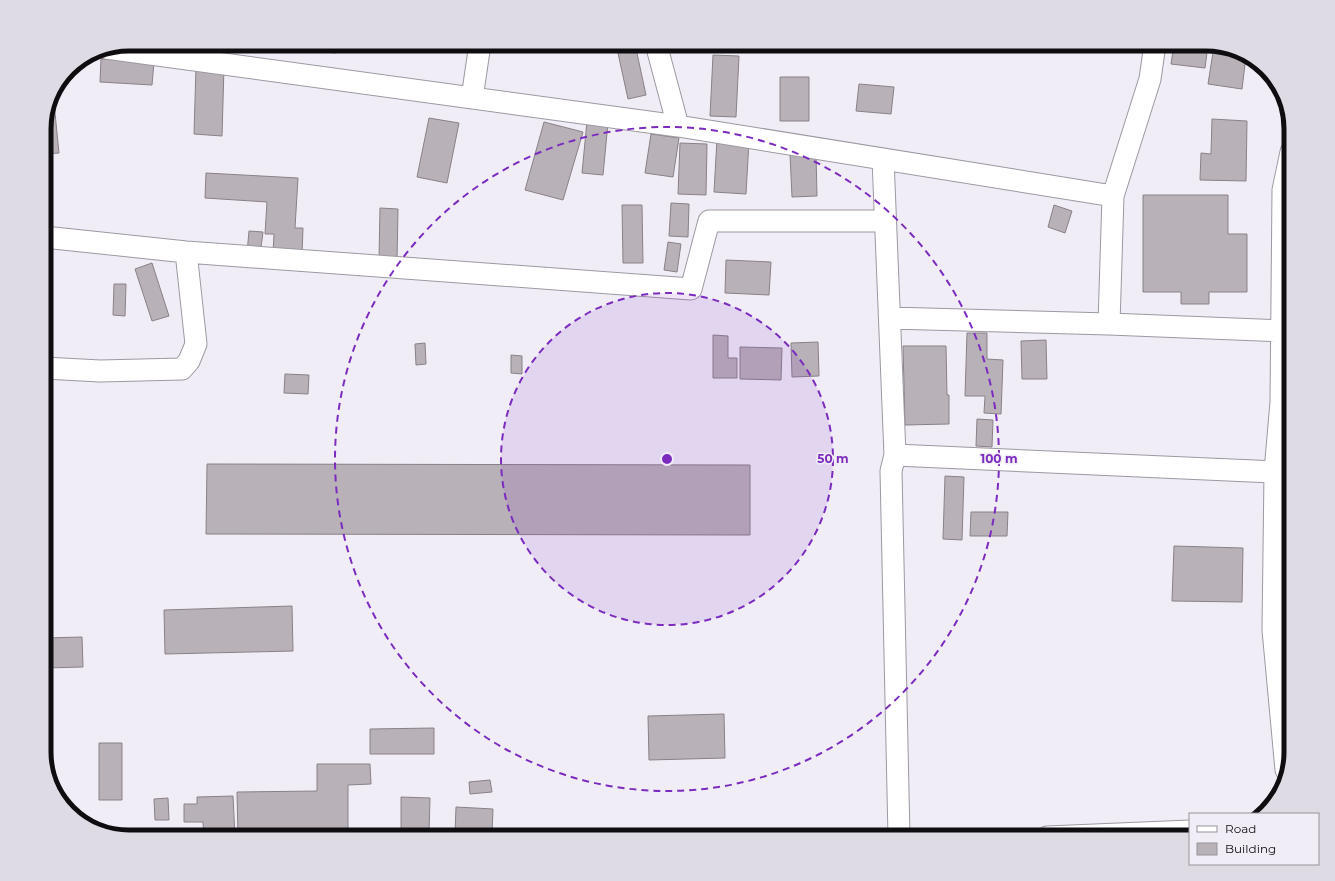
<svg xmlns="http://www.w3.org/2000/svg" width="1335" height="881" font-family="Montserrat,sans-serif">
  <rect width="100%" height="100%" fill="#f1edf6"/>
  <path fill="#b9b1b8" stroke="#898187" d="M300 44H337L336 53 299 50Z
    M616 44H635L646 95 628 99Z
    M686 44H701L700 48Z
    M1174 44 1208 45 1205 68 1171 64Z
    M1214 46 1246 56 1242 89 1208 84Z
    M713 55 739 56 736 117 710 116Z
    M101 59 154 62 152 85 100 82Z
    M196 67H224L222 136 194 134Z
    M780 77H809V121H780Z
    M859 84 894 87 891 114 856 111Z
    M53 93 59 153 44 154V124L51 96Z
    M429 118 459 123 447 183 417 177Z
    M1212 119 1247 121 1246 181 1200 180 1201 153 1211 154Z
    M587 121 608 123 603 175 582 173Z
    M544 122 583 132 563 200 525 190Z
    M651 134 679 138 673 177 645 173Z
    M717 139 749 141 746 194 714 192Z
    M680 143 707 144 706 195 678 194Z
    M816 154 817 196 792 197 790 155Z
    M206 173 298 178 295 228H303L302 254 273 253 274 234H265L267 202 205 198Z
    M1143 195H1228V234H1247V292H1209V304H1181V292H1143Z
    M671 203 689 204 688 237 669 236Z
    M622 205H642L643 263H623Z
    M1054 205 1072 211 1065 233 1048 227Z
    M380 208 398 209 397 261 379 260Z
    M249 231 263 232 260 255 247 253Z
    M668 242 681 244 677 272 664 270Z
    M726 260 771 262 769 295 725 293Z
    M152 263 169 316 152 321 135 269Z
    M114 284H126L125 316 113 315Z
    M967 333H987V359L1003 360 1001 414 984 413 985 396H965Z
    M713 335 728 336V358H737V378H713Z
    M1046 340 1047 379H1022L1021 341Z
    M818 342 819 376 792 377 791 343Z
    M425 343 426 364 416 365 415 344Z
    M903 346H946L947 395H949V424L905 425Z
    M740 347 782 348 781 380 740 379Z
    M511 355 522 356V374L511 373Z
    M285 374 309 375 308 394 284 393Z
    M44 412H50L49 435H44Z
    M977 419 993 420 992 447 976 446Z
    M207 464 750 465V535L206 534Z
    M945 476 964 477 962 540 943 539Z
    M971 512H1008L1007 536H970Z
    M1174 546 1243 548 1242 602 1172 601Z
    M292 606 293 651 165 654 164 610Z
    M82 637 83 667 44 668V638Z
    M724 714 725 758 649 760 648 716Z
    M434 728V754H370V729Z
    M99 743H122V800H99Z
    M317 764H370L371 784 348 785V837H295V834L238 835 237 792 317 791Z
    M47 768H52L55 791H54Z
    M490 780 492 792 470 794 469 782Z
    M233 796 235 837H204L203 822H184V804H197V797Z
    M401 797 430 798 429 833H401Z
    M168 798 169 820H155L154 799Z
    M456 807 493 809 492 834 455 833Z"/>
  <g fill="none" stroke-linecap="round" stroke-linejoin="round">
    <defs>
      <path id="minor" d="M656 44 678 126
        M106 48 678 126 1113 196
        M472 98 480 44
        M883 159 895 455 891 471 899 837
        M44 237 186 252 691 289 709 221H885
        M890 318 1109 324 1113 196 1150 79 1155 44
        M1109 324 1282 331
        M44 368 100 371 182 369 189 361 196 344 186 252
        M895 455 1275 472
        M1286 770 1273 630 1275 472 1281 402 1283 190 1291 152
        M1047 837 1190 831"/>
    </defs>
    <use href="#minor" stroke="#9d98a1" stroke-width="23"/>
    <use href="#minor" stroke="#fff" stroke-width="21"/>
  </g>
  <circle cx="667" cy="459" r="166" fill="#7b2cbf" fill-opacity=".12"/>
  <g fill="none" stroke="#7b2cbf" stroke-width="2" stroke-dasharray="7 5">
    <circle cx="667" cy="459" r="166"/>
    <circle cx="667" cy="459" r="332"/>
  </g>
  <path d="M0 0H1335V881H0ZM129 51H1206A78 78 0 0 1 1284 129V752A78 78 0 0 1 1206 830H129A78 78 0 0 1 51 752V129A78 78 0 0 1 129 51Z" fill="#dfdbe4" fill-rule="evenodd"/>
  <path fill="none" stroke="#0f0d10" stroke-width="5" d="M129 51H1206A78 78 0 0 1 1284 129V752A78 78 0 0 1 1206 830H129A78 78 0 0 1 51 752V129A78 78 0 0 1 129 51Z"/>
  <circle cx="667" cy="459" r="6" fill="#7b2cbf" stroke="#f1edf6" stroke-width="2"/>
  <g font-size="12" text-anchor="middle" font-weight="bold" fill="#7b2cbf" stroke="#f1edf6" stroke-width="3" stroke-linejoin="round" paint-order="stroke">
    <text x="833" y="463">50 m</text>
    <text x="999" y="463">100 m</text>
  </g>
  <rect x="1189" y="813" width="130" height="52" fill="#f1edf6" stroke="#97939a"/>
  <rect x="1197" y="826" width="20" height="6" fill="#ffffff" stroke="#97939a"/>
  <text x="1225" y="833" font-size="12" fill="#0f0d10">Road</text>
  <rect x="1197" y="843" width="20" height="12" fill="#b9b1b8" stroke="#97939a"/>
  <text x="1225" y="853" font-size="12" fill="#0f0d10">Building</text>
</svg>
